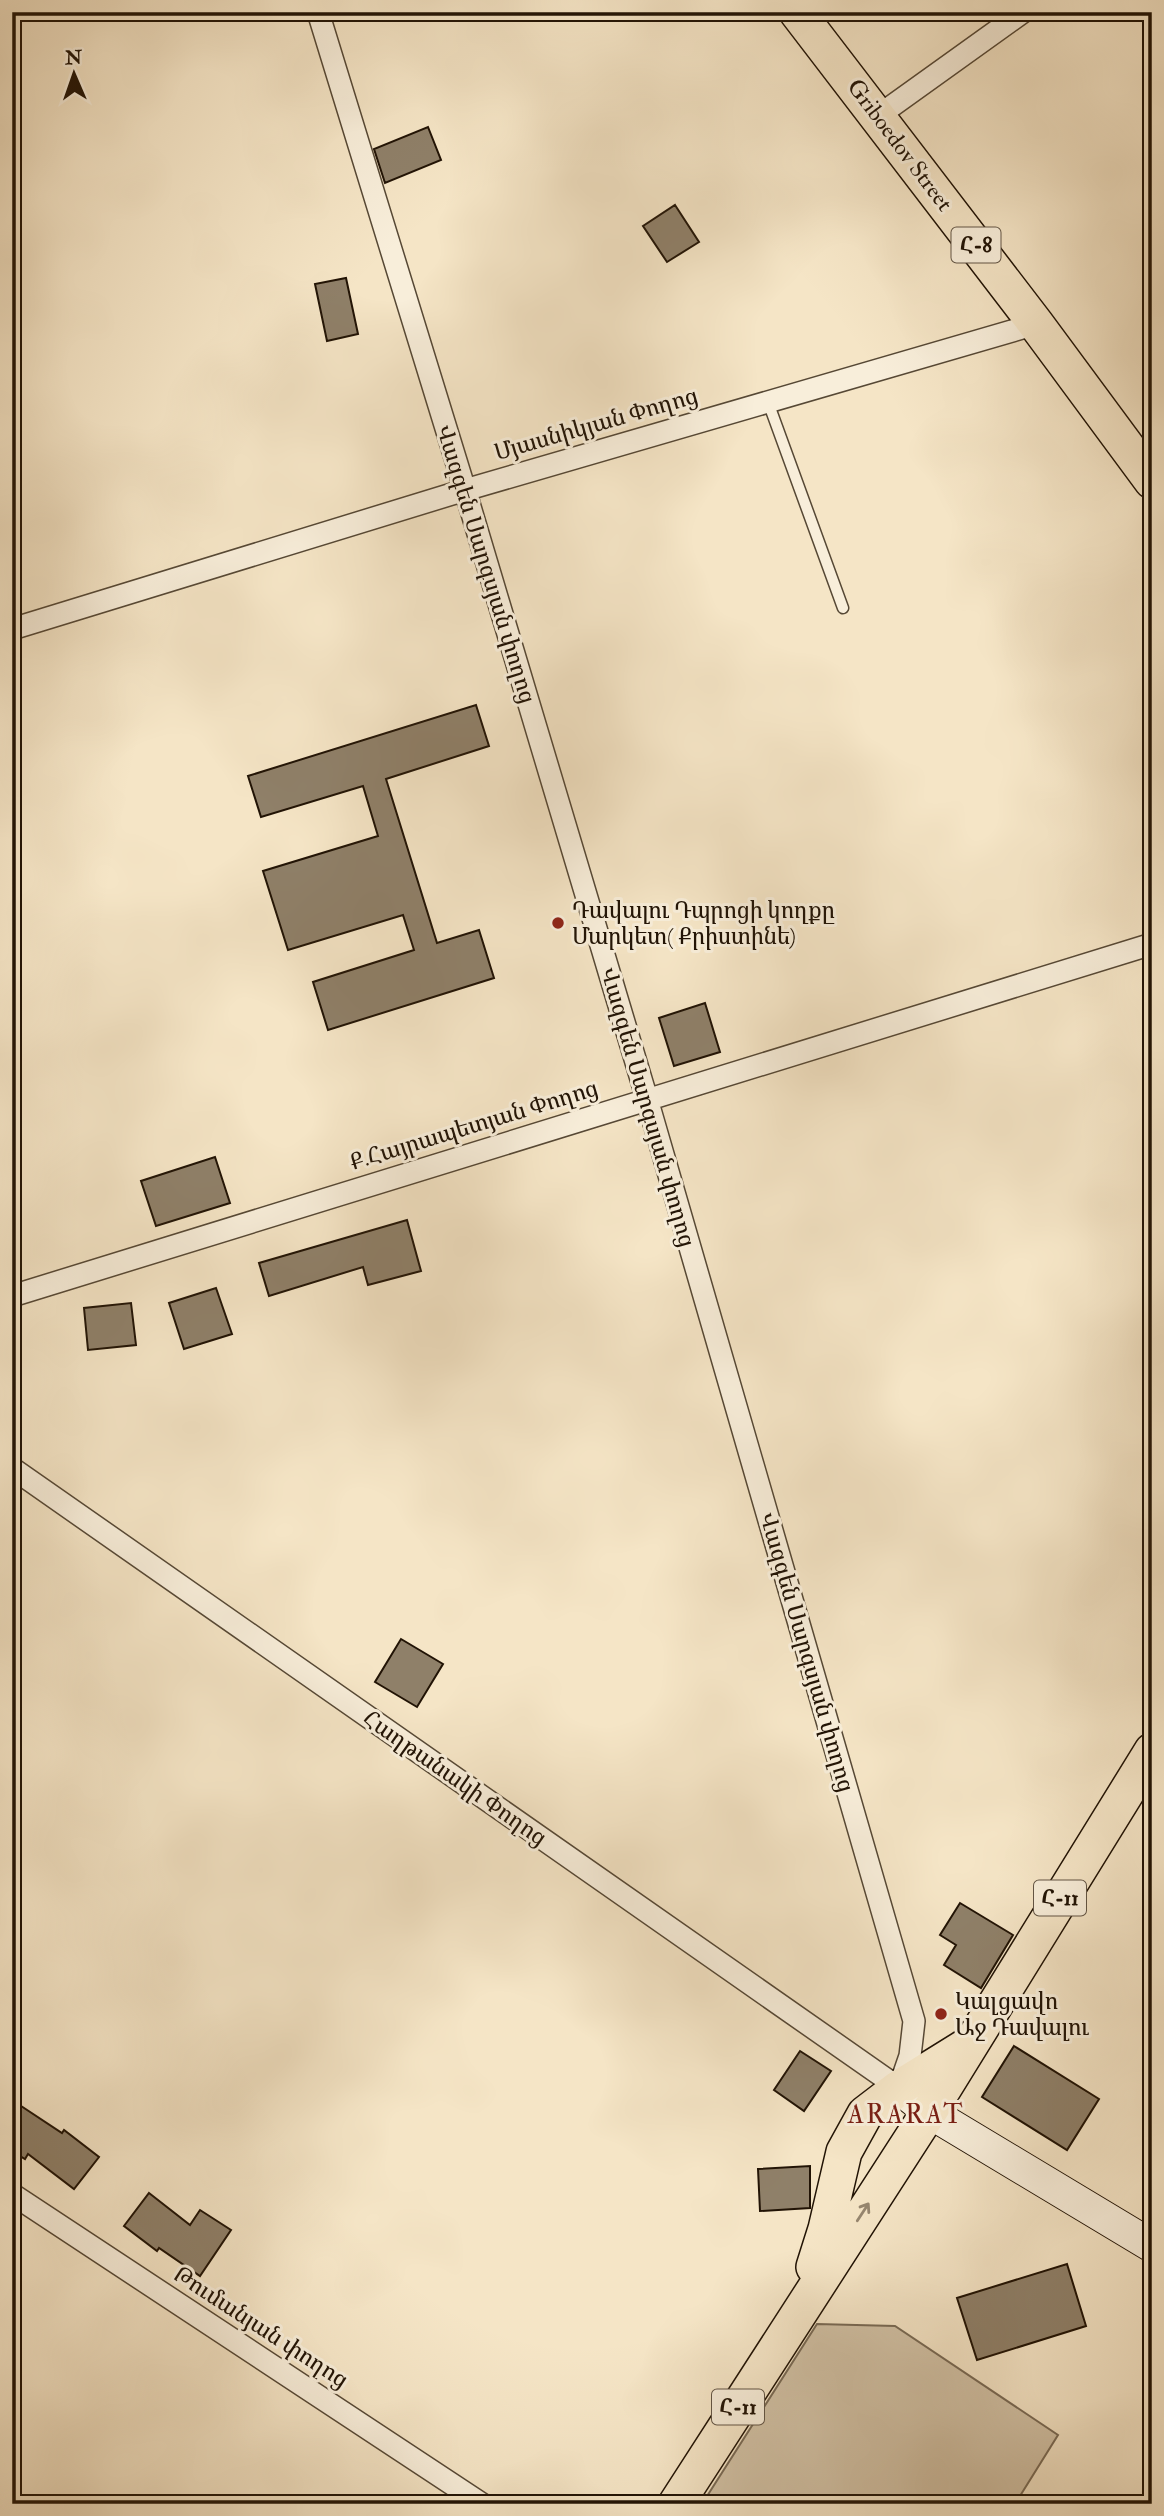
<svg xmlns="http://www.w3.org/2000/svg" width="1164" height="2516" font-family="'IM FELL Double Pica','Noto Serif Armenian',serif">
  <rect width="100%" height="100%" fill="#f5e5c6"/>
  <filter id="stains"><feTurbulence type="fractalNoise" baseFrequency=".00286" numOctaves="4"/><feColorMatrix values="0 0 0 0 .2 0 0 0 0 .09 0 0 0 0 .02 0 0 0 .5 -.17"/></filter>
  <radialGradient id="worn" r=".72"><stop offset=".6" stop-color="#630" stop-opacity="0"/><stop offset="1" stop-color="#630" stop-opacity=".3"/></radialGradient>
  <path fill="#d1c1a5" stroke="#796a55" stroke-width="2" d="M817 2324 895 2326 1058 2435 1015 2504H702Z"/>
  <path fill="#8f8069" stroke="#211305" stroke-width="2" d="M428 127 441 160 385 183 374 149Z
    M675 205 699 242 667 262 643 226Z
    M346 278 358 334 327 341 315 284Z
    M476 705 489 746 386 779 437 943 479 930 494 978 328 1030 313 982 414 950 403 915 288 950 263 871 378 836 363 786 261 817 248 776Z
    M705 1003 720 1052 674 1066 659 1018Z
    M215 1157 230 1203 156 1226 141 1181Z
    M407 1220 421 1271 368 1285 363 1267 269 1296 259 1263Z
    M216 1288 232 1334 184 1349 169 1303Z
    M131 1303 136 1345 88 1350 84 1308Z
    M401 1639 443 1664 417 1707 375 1682Z
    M960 1903 1013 1935 981 1988 944 1965 956 1945 940 1935Z
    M1014 2046 1099 2099 1067 2150 982 2097Z
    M800 2051 831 2071 804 2111 774 2090Z
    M12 2100 62 2133 64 2130 99 2157 74 2189 28 2154 25 2159 12 2151Z
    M810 2166V2208L760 2211 758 2169Z
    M149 2193 190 2225 200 2210 231 2230 200 2276 159 2248 157 2251 124 2226Z
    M1067 2264 1086 2326 977 2360 957 2298Z"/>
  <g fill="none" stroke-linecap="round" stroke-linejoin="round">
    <defs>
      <path id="lane" d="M768 402 843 608"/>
      <path id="street" d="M878 116 1023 12
        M12 629 465 490 1036 324
        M12 1296 1152 944
        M12 1468 899 2088 910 2056 914 2021 647 1099 465 490 318 12
        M12 2194 482 2504"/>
      <path id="secondary" d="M909 2096 929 2112 1152 2246"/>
      <path id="primary" d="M797 12 1036 324 1152 481
        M814 2267 826 2229 844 2152 865 2114 899 2088 965 2047
        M676 2504 929 2112 1152 1751"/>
    </defs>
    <use href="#lane" stroke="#564835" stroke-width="13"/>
    <use href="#street" stroke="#564835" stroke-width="24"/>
    <use href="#secondary" stroke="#211305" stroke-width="34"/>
    <use href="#primary" stroke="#211305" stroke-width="38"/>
    <use href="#lane" stroke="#f8eeda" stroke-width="10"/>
    <use href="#street" stroke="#f8eeda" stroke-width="21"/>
    <use href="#secondary" stroke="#f8eeda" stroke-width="32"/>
    <use href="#primary" stroke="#f5e5c6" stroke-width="35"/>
  </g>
  <defs><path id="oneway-shaft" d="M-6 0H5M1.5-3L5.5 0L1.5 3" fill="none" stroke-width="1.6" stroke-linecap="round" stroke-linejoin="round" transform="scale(1.75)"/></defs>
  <use stroke="#96866f" href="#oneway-shaft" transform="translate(863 2212) rotate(-57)"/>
  <g fill="#8f2418" stroke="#f8eeda" stroke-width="2.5">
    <circle cx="558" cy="923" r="7"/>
    <circle cx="941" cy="2014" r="7"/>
  </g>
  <g text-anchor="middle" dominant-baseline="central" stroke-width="6" stroke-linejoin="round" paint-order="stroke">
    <g fill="#f8eeda" stroke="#625545" stroke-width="2">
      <rect x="951.5" y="227.5" width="49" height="35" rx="5"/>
      <rect x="1034" y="1880.5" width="52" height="35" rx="5"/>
      <rect x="712" y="2389.5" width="52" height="35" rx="5"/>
    </g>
    <g font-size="21" font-weight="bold" fill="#211305">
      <text x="976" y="245">Հ-8</text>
      <text x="1060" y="1898">Հ-11</text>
      <text x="738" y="2407">Հ-11</text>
    </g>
    <g font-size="23" fill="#211305" stroke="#f8eeda">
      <text transform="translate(900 145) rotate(53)">Griboedov Street</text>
      <text transform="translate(596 424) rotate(-16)">Մյասնիկյան Փողոց</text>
      <text transform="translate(486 564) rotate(73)">Վազգեն Սարգսյան փողոց</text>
      <text transform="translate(648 1107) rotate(74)">Վազգեն Սարգսյան փողոց</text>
      <text transform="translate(474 1125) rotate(-17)">Ք.Հայրապետյան Փողոց</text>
      <text transform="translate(807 1652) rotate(74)">Վազգեն Սարգսյան փողոց</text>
      <text transform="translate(455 1778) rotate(35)">Հաղթանակի Փողոց</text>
      <text transform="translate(261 2327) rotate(33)">Թումանյան փողոց</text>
    </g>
    <g font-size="23" fill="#211305" stroke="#f8eeda" text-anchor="start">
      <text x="572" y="910">Դավալու Դպրոցի կողքը<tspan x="572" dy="26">Մարկետ( Քրիստինե)</tspan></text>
      <text x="955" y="2001">Կալցավո<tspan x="955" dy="26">Աջ Դավալու</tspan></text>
    </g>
    <g font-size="26" letter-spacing="2" fill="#7a1f14" stroke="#f8eeda">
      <text x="906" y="2115">ARARAT</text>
    </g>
  </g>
  <rect width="1164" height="2516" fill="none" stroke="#f5e5c6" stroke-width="42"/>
  <rect x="14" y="14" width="1136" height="2488" fill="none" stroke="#211305" stroke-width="3.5"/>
  <rect x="21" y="21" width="1122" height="2474" fill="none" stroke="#211305" stroke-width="2"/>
  <g transform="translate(74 74) rotate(358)" stroke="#f8eeda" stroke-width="5" paint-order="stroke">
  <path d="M0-5L12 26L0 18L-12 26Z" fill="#211305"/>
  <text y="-10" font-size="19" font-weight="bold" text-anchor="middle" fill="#211305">N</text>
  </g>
  <rect width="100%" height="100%" filter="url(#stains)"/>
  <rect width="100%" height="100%" fill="url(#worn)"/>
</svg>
